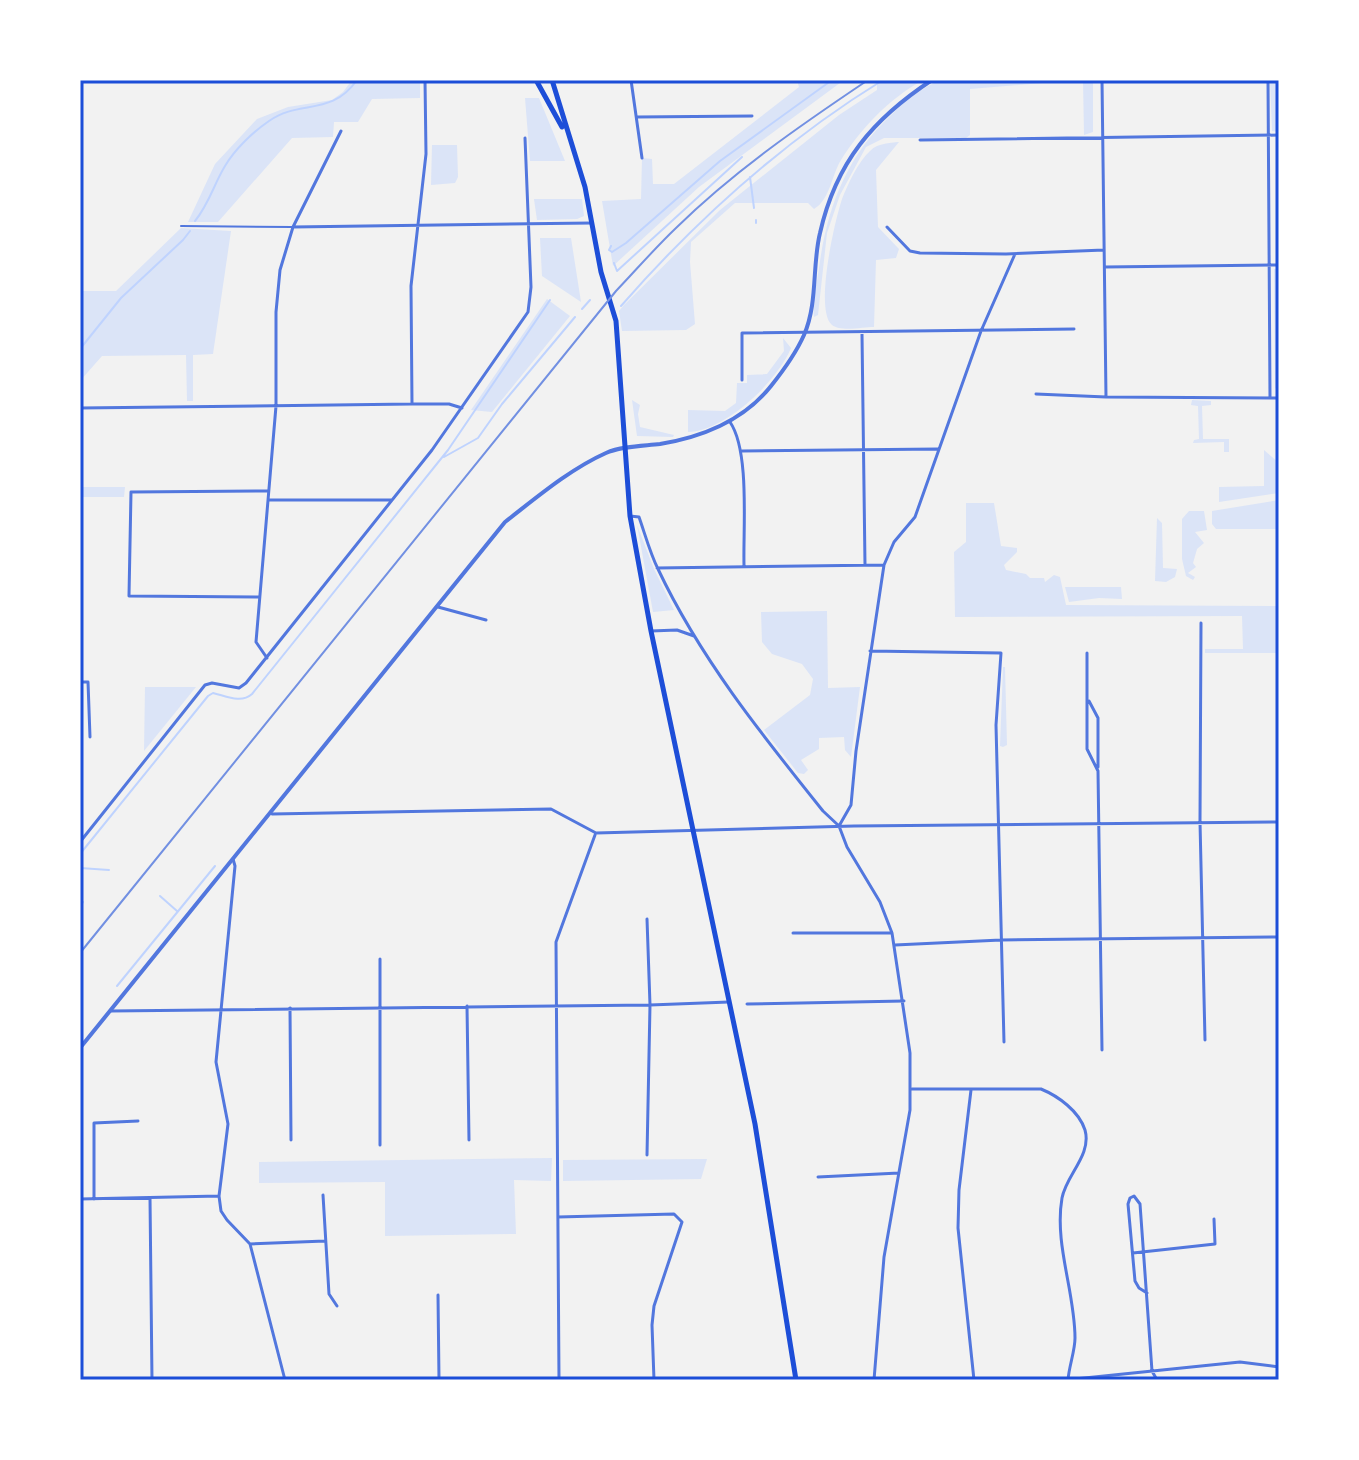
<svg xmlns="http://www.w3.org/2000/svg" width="1359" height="1460" font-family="'DM Sans',sans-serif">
  <rect width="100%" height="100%" fill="#f2f2f2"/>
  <path fill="#dbe4f7" d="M352 80H420V98L372 99 358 122H334L333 137 292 138 218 222H188L215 164 257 119 288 107 332 100 343 92Z
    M797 80H844L699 187 613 266 602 201 641 199 642 158 652 159 653 184H674L799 87Z
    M882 80H923C889 99 862 127 841 160 832 174 830 200 814 209L808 203H735L691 242 690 262 695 324 686 330 622 331 619 311 624 305 720 210 839 115 877 90V83Z
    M941 80H1078L970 89V135L966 138H884L866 147 840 195 827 233 818 315 814 317C812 302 817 283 819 268 827 208 846 157 891 115 905 101 922 87 941 80Z
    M1083 80H1093V132L1084 135Z
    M1270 80H1279V132L1272 131Z
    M525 98H539L565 161H530Z
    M899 142 876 170 878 227 899 249 896 258 876 260 874 327C863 327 841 332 832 325 814 310 835 220 842 199 848 184 858 162 870 151 878 143 889 143 899 142Z
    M432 145H457L458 177 455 183 431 185Z
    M534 199H582L584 216 577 219 537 220Z
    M181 228 231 231 213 354 193 355V401H187L186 355 102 356 80 381V291H116Z
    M540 238H571L581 302 542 276Z
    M1274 269H1279V391L1275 388Z
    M547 299 570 316 492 412 471 410Z
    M783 338 791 348C777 382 725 431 688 432V410L725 411 736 403 737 383H747V375L767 374 784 351Z
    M632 400 640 405 638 414 640 427 674 435 673 437 637 436Z
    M1192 400 1211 401V405L1202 406 1203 439H1229V452H1224V442L1193 443 1194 440 1199 439 1198 406 1191 405Z
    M1264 450 1279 463V493L1219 502V487L1264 486Z
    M80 487H125L124 497H80Z
    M1279 500V529H1216L1212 524V511Z
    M966 503H994L1001 546 1017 548V552L1004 565 1006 570 1026 574 1030 578H1044L1045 582 1054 575 1060 577 1066 605 1279 606V653H1205V649H1243L1242 616 955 617 954 552 966 542Z
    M1189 511H1204L1207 530 1195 532 1204 543 1197 549 1193 563 1196 567 1188 573 1195 577 1193 580 1186 576 1182 559V519Z
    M1157 518 1162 523 1163 568 1177 569 1175 577 1166 582 1155 581Z
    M637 525 654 569 674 610 653 612Z
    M1065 587H1121L1122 599 1099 598 1069 602Z
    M827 611 828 688 860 687 851 757 845 750 844 737 819 738V749L801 760 808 770 804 774 798 773 764 730 810 695 813 679 802 664 772 654 762 642 761 612Z
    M1003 667H1005L1007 745 1003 747 1000 746Z
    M145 687H196L144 751Z
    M552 1158 551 1181 514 1180 516 1234 385 1236V1182L259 1183V1162Z
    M707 1159 701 1179 563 1181V1160Z"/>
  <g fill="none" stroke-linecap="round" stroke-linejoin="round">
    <path stroke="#bfd3fe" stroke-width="2" d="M750 177 754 208
      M756 220V223
      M195 221C209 204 214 184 225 166 235 149 253 132 269 121 300 99 331 117 357 80
      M611 246 609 250 612 252 626 243 720 161 832 80
      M614 263 617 271 742 157
      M621 306C697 219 784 141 883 80
      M582 309 590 300
      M80 349 121 298 183 240 190 231
      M444 457 478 438 502 404 575 317
      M80 854 208 696 213 693C226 696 241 704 252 694L448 450 550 300
      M80 868 109 870
      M160 896 177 911
      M80 900 83 902 80 907
      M117 986 215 866"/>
    <path stroke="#5277de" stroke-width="2" d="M181 226 292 227"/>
    <path stroke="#5277de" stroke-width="3" d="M631 80 642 158
      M1102 80 1106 397
      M1268 80 1270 398
      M637 117 752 116
      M920 140 1279 135
      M293 227 592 223
      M887 227 910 251 920 253 1006 254 1104 250
      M1105 267 1279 265
      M862 334 865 565
      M742 380V333L1074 329
      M1036 394 1106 397 1279 398
      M412 404 411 286 426 154 425 80
      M80 408 412 404H449L462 408
      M730 422C750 451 743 529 744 565
      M742 451 938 449
      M268 500H391
      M630 516 639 517C645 534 650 553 658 569 700 658 762 735 823 811L839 826 847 847 880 902 892 933 910 1053V1110L884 1257 874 1380
      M657 568 884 565
      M259 597 129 596 131 492 268 491
      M438 607 486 620
      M1201 623 1200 822 1205 1040
      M651 631 677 630 694 636
      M870 651 1001 653 996 725 1004 1042
      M1087 653V749L1098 771 1102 1050
      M267 658 256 642 276 406V312L280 270 293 227 341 131
      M80 682H88L90 737
      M1089 701 1098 718V767
      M272 814 551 809 596 833 854 826 1279 822
      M839 826 851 805 856 751 884 565 894 542 915 517 981 331 1015 254
      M80 842 205 685 212 683 239 688 246 683 432 450 528 312 531 287 525 138
      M233 859 235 866 216 1062 228 1124 219 1196 221 1211 227 1220 250 1244 285 1380
      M793 933H892
      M895 945 1001 940 1279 937
      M747 1004 904 1001
      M467 1006 469 1140
      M290 1008 291 1140
      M110 1011 650 1005 729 1002
      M912 1089H1041C1058 1096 1079 1111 1085 1130 1092 1155 1066 1175 1062 1198 1054 1244 1075 1292 1075 1338 1075 1351 1069 1366 1068 1380
      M971 1090 959 1190 958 1228 974 1380
      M380 1145V959
      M647 1155 650 1005 647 919
      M818 1177 899 1173
      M323 1195 329 1294 337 1306
      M150 1198 152 1380
      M80 1199 219 1196
      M94 1199V1123L138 1121
      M558 1217 674 1214 682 1222 654 1306 652 1325 654 1380
      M250 1244 325 1241
      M1133 1253 1215 1244 1214 1219
      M1147 1293 1139 1288 1135 1281 1128 1204 1130 1198 1134 1196 1140 1204 1152 1371 1157 1380
      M438 1295 439 1380
      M559 1380 556 942 595 835
      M1065 1380 1240 1362 1279 1367"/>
    <path stroke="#5277de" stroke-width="4" d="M80 1048 505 522C536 498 570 469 606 453 622 446 643 446 660 444 702 437 744 420 771 386 783 371 796 353 804 335 818 303 812 265 820 233 836 162 873 119 932 80"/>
    <path stroke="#1d4ed8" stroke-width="5" d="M536 80 562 127
      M552 80 585 187 601 272 616 321 630 516 651 631 755 1124 796 1380"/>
    <path stroke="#7290e2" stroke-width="2" d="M80 953 616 291C636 270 655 248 676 228 734 171 801 125 868 80"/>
  </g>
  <rect width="1359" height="1460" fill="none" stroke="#ffffff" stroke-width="164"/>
  <rect x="82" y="82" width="1195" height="1296" fill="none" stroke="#1d4ed8" stroke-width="3"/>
</svg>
